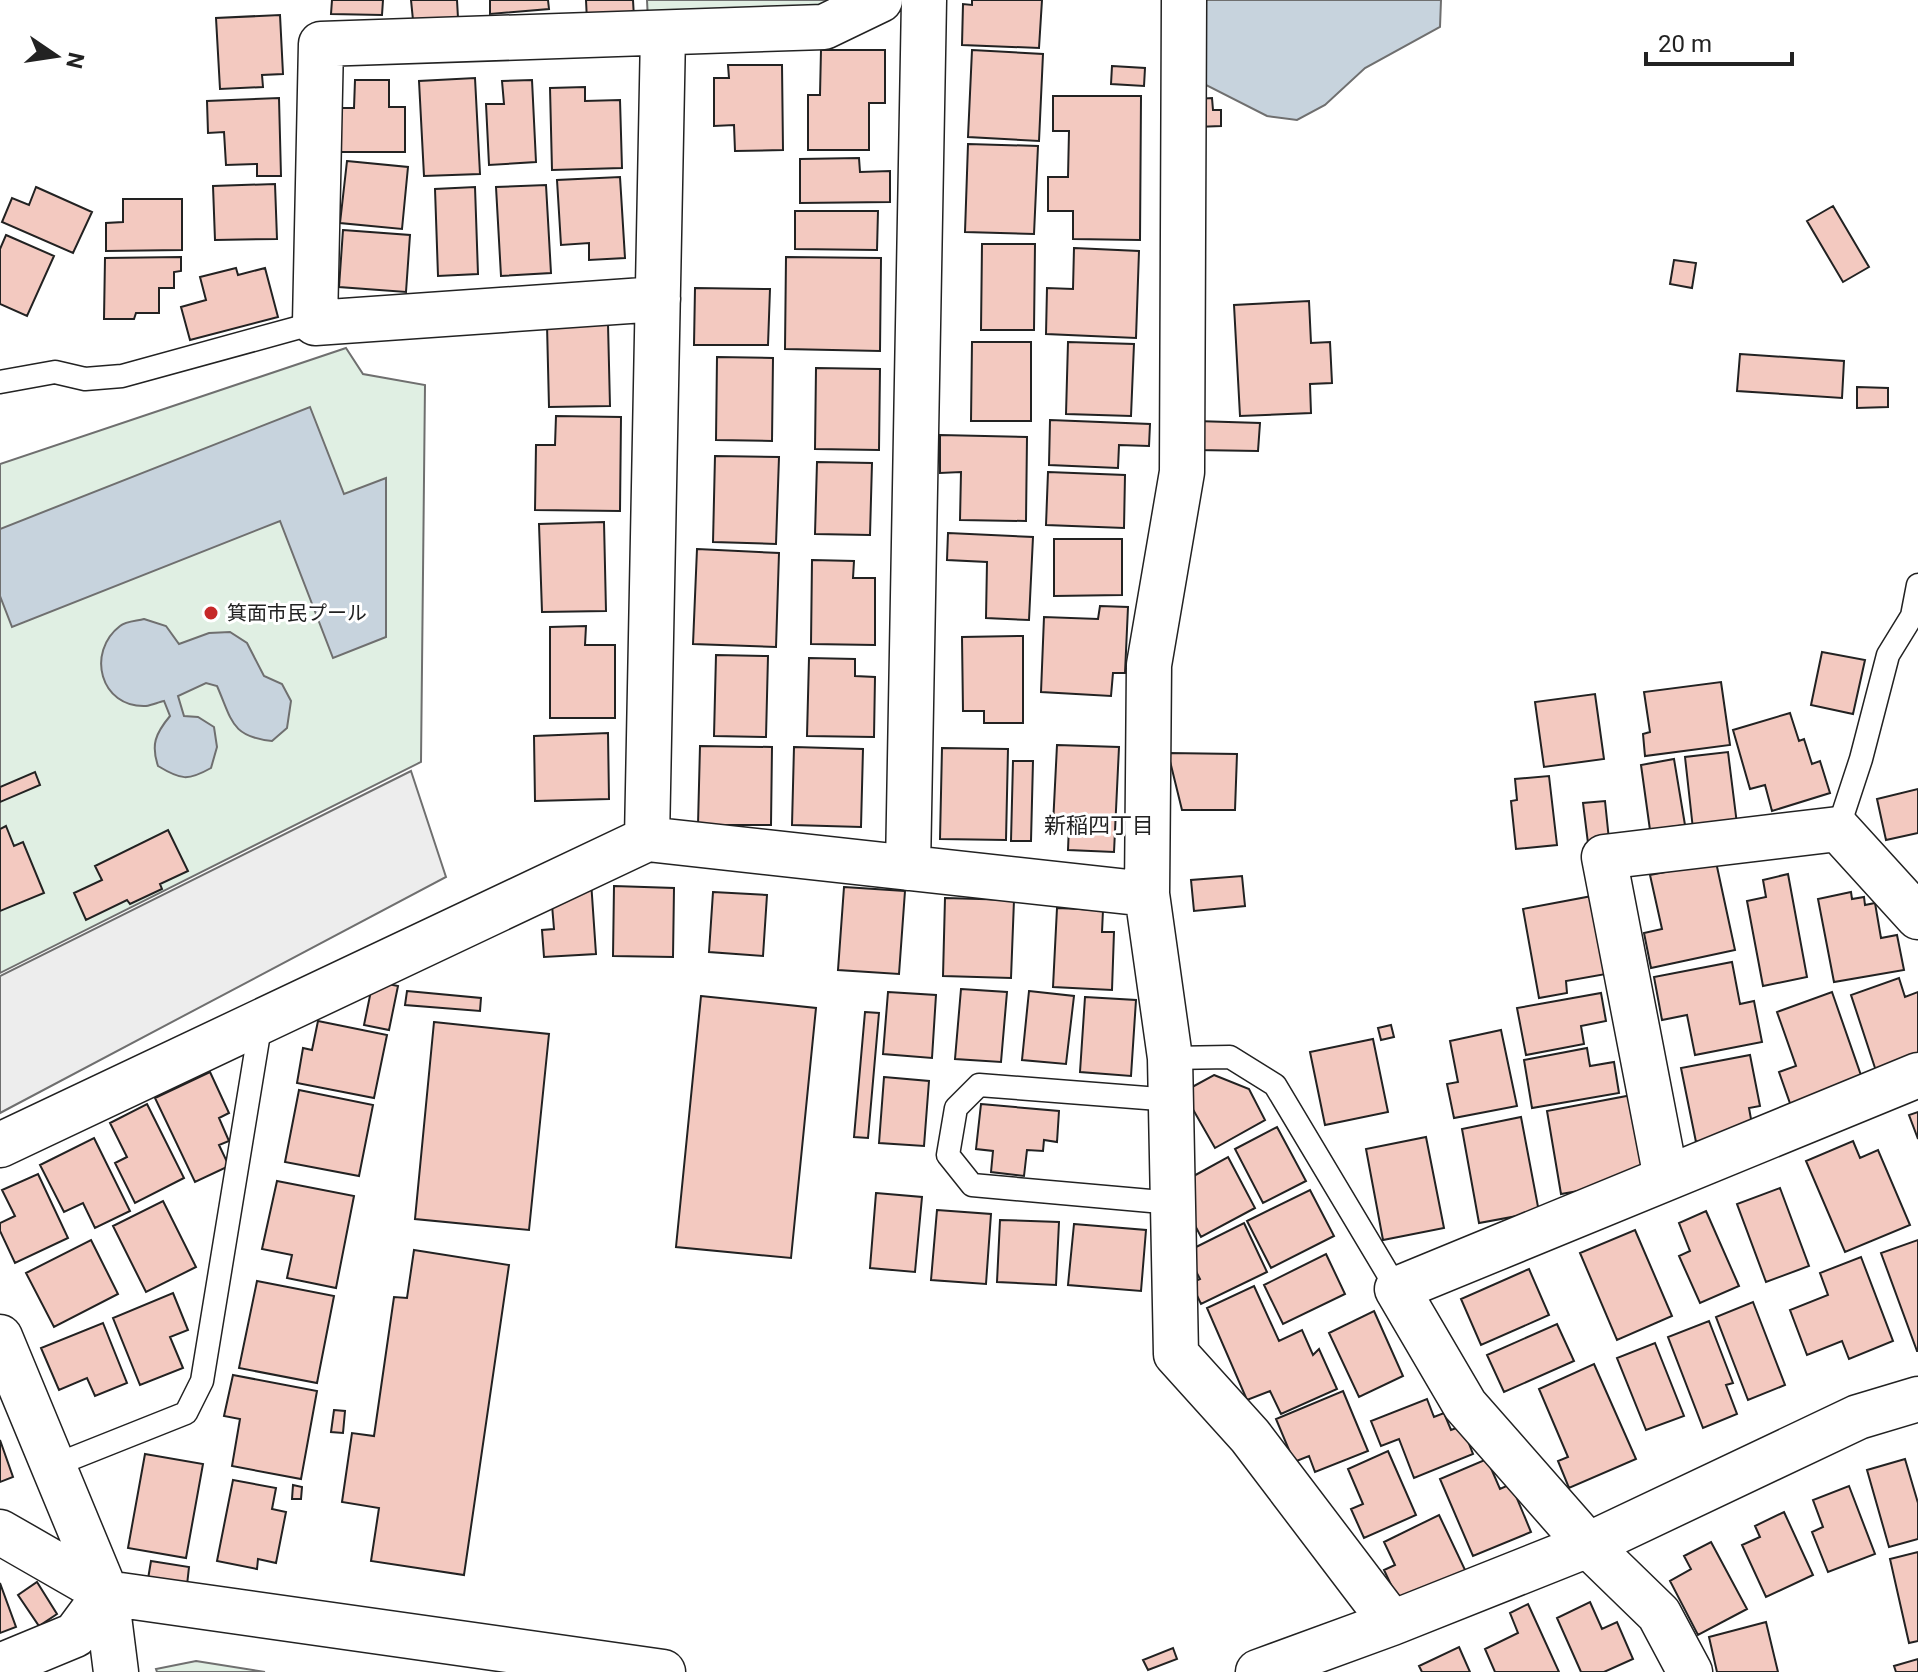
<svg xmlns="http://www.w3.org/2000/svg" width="1918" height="1672" font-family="Roboto,'Noto Sans JP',sans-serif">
  <rect width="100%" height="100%" fill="#fff"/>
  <path fill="#e0efe3" stroke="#6f6f6f" stroke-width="2" d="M647 0H843L825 13 648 21Z
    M346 348 363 374 425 385 421 762 0 973V464Z
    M196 1661 265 1672H157L156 1669Z"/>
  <path fill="#ededed" stroke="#6f6f6f" stroke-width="2" d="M411 771 446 877 0 1113V976Z"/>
  <path fill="#c7d3dd" stroke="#6f6f6f" stroke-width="2" d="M1201 0H1441L1440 27 1365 68 1325 105 1297 120 1267 116 1198 81Z
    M310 407 344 494 386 478V637L333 658 280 521 12 627 0 596V529Z
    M144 619 166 626 179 644 209 633 230 632 247 643 264 676 282 684 291 701 287 728 272 741C231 737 232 720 217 686L206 683 178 696 184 716 198 717 214 727 217 747 211 768C188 781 181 780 158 766 151 745 155 734 170 716L164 701C159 702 152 705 146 706 100 708 86 652 120 626 126 621 137 621 144 619Z"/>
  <path fill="#f3c9c0" stroke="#222" stroke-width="2" d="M332 0H383L382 15 331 14Z
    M411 0H457L458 18 413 20Z
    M490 0H548L549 9 490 14Z
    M586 0H633L634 18 587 21Z
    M972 0H1042L1039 48 962 45 963 4 972 5Z
    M280 15 283 74 262 75 263 87 220 89 216 18Z
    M821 50H885V103H869V150H808V95H820Z
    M972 50 1043 54 1039 141 968 137Z
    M728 65H782L783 150 735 151 734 125 714 126V78H729Z
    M1112 66 1145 68 1144 86 1111 84Z
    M475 78 480 174 424 176 419 81Z
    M355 80H389V107H405V152H339V108H354Z
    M532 80 536 162 489 165 486 104H504L502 81Z
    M585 87V101L620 100 622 168 552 170 550 88Z
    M1053 96H1141L1140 240 1073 239V211H1048V177H1068L1069 131H1053Z
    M279 98 281 176H257V164L226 165 224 132 208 133 207 101Z
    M1212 98 1213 110H1221V126L1196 127V99Z
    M968 144 1038 146 1034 234 965 232Z
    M859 158 860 172 890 171V202L800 203V159Z
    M347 161 408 167 402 229 340 223Z
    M620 177 625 258 589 260V243L561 245 557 180Z
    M275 184 277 239 215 240 213 186Z
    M546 185 551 273 501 276 496 187Z
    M36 187 92 212 73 253 2 222 12 198 29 205Z
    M475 187 478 274 438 276 435 189Z
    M123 199H182V250L106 251V223L123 222Z
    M1833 206 1869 267 1843 282 1807 221Z
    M795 211H878L877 250 795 249Z
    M343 230 410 235 406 292 339 287Z
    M6 235 54 256 27 316 0 304V249Z
    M982 244H1035L1034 330H981Z
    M1074 248 1139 251 1136 338 1046 334 1047 288 1073 289Z
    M181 257V271L174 272V288H159V313H136L134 319H104L105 258Z
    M786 257 881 258 880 351 785 349Z
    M1674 260 1696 263 1692 288 1670 284Z
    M236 268 238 275 265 268 278 317 190 340 181 307 206 300 200 277Z
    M695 288 770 289 768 345H694Z
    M1309 301 1311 343 1330 342 1332 383 1310 384 1311 413 1240 416 1234 305Z
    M608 324 610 406 549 407 547 325Z
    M972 342H1031V421H971Z
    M1068 342 1134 344 1131 416 1066 414Z
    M1740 354 1844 361 1842 398 1737 391Z
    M717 357 773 358 772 441 716 440Z
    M816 368 880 369 879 450 815 449Z
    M1857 387 1888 388V407L1857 408Z
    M556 416 621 417 620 511 535 510 536 445H555Z
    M1050 420 1150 424 1149 446 1119 445 1118 468 1049 465Z
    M1196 421 1260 423 1258 451 1196 450Z
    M940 435 1027 437 1026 521 960 520 961 472 940 473Z
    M715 456 779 457 776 544 713 542Z
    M817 462 872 463 870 535 815 534Z
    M1048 472 1125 475 1124 528 1046 525Z
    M604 522 606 611 542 612 539 524Z
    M948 533 1033 537 1029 620 986 618 987 562 947 560Z
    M1054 539H1122V595L1054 596Z
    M697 549 779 553 776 647 693 644Z
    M812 560 854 561 853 578H875V645L811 644Z
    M1100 606 1128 607 1125 673H1113L1111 696 1041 692 1044 617 1098 619Z
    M586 626 585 645H615V718H550V627Z
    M1023 636V723H984V711H963L962 637Z
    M1822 652 1865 660 1853 714 1811 705Z
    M716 655 768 656 766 737 714 736Z
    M809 658 855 659V676L875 677 874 737 807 736Z
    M1721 682 1730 745 1645 756 1643 734 1650 732 1644 692Z
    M1595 694 1604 759 1544 767 1535 702Z
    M1790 713 1799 741 1804 739 1812 764 1820 761 1830 793 1772 811 1765 785 1750 789 1733 730Z
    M608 733 609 799 535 801 534 736Z
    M1057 745 1119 747 1114 852 1068 850 1069 825H1053Z
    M700 746 772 747 771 825H698Z
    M794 747 863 749 861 827 792 825Z
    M942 748 1008 749 1006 840 940 839Z
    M1728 752 1737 824 1693 829 1685 757Z
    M1168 753 1237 754 1235 810H1182Z
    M1674 759 1685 825 1650 830 1641 765Z
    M1013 761H1033L1031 841H1011Z
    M35 772 40 785 0 802V787Z
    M1549 776 1557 845 1516 849 1511 801 1517 800 1515 779Z
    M1918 789V833L1886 840 1877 799Z
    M1605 801 1609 840 1588 843 1583 803Z
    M6 826 14 846 23 842 44 893 0 911V829Z
    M168 830 188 871 160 884 162 889 130 904 127 900 86 920 74 893 102 880 95 866Z
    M1716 862 1735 950 1651 968 1644 933 1662 929 1650 875Z
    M1788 874 1807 977 1763 986 1747 901 1766 897 1763 880Z
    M1242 876 1245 906 1194 911 1191 880Z
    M591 881 596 954 544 957 542 930 554 929 551 893Z
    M614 886 674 888 673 957 613 956Z
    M844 887 905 891 899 974 838 970Z
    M713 892 767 895 763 956 709 952Z
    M1851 892 1852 899 1864 897 1865 905 1875 903 1881 938 1897 935 1904 970 1834 982 1818 899Z
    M1592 896 1606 974 1566 981 1567 993 1539 998 1523 909Z
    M945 898 1014 900 1011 978 943 976Z
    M1057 908 1103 910 1102 932H1114L1112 990 1053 987Z
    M1732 962 1740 1004 1754 1001 1762 1042 1695 1055 1687 1015 1662 1020 1654 977Z
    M1899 978 1905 997 1918 992V1059L1877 1074 1851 995Z
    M373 981 398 986 389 1030 364 1025Z
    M961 989 1007 992 1001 1062 955 1059Z
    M407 991 481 998 480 1011 405 1005Z
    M1029 991 1074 996 1066 1064 1022 1060Z
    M888 992 936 995 932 1058 883 1054Z
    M1832 992 1864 1084 1792 1109 1779 1072 1796 1066 1777 1012Z
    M1601 993 1606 1021 1581 1026 1584 1044 1526 1055 1517 1008Z
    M701 996 816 1008 791 1258 676 1247Z
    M1085 997 1136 1000 1131 1076 1080 1072Z
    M865 1012 879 1013 868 1138 854 1137Z
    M318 1021 387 1035 374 1098 297 1083 303 1048 312 1050Z
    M434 1022 549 1034 529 1230 415 1219Z
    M1391 1025 1394 1037 1381 1040 1378 1028Z
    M1501 1030 1517 1106 1454 1118 1447 1084 1458 1082 1450 1041Z
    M1373 1039 1388 1112 1325 1125 1310 1052Z
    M1587 1048 1590 1066 1614 1062 1619 1093 1532 1108 1524 1060Z
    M1750 1055 1760 1106 1749 1108 1753 1130 1696 1142 1681 1068Z
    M210 1072 229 1113 219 1118 229 1141 219 1145 229 1166 195 1182 155 1098Z
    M1214 1075 1249 1089 1265 1120 1215 1148 1183 1092Z
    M884 1077 929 1081 924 1146 879 1143Z
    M299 1090 373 1105 359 1176 285 1162Z
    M1632 1095 1645 1169 1624 1183 1561 1194 1547 1111Z
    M147 1104 184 1178 135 1203 115 1163 127 1157 110 1123Z
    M981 1104 1059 1111 1057 1142 1044 1140 1043 1151 1027 1150 1024 1176 991 1172 993 1151 976 1149Z
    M1918 1112V1139L1909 1115Z
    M1521 1117 1539 1212 1479 1223 1462 1129Z
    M1277 1127 1306 1181 1263 1203 1235 1149Z
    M1426 1137 1444 1228 1383 1240 1366 1149Z
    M94 1138 130 1211 95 1228 83 1203 64 1212 40 1165Z
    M1853 1141 1860 1158 1878 1150 1910 1225 1845 1252 1806 1161Z
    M1228 1157 1255 1208 1201 1237 1186 1208 1190 1178Z
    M38 1174 68 1238 15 1263 0 1231V1223L15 1216 2 1190Z
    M277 1181 354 1196 336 1288 287 1278 292 1255 262 1249Z
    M1780 1188 1809 1266 1766 1282 1737 1204Z
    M1310 1190 1334 1236 1271 1268 1247 1221Z
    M876 1193 922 1197 915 1272 870 1268Z
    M163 1201 196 1267 146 1292 113 1226Z
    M937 1210 991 1214 986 1284 931 1280Z
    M1706 1211 1739 1286 1700 1303 1679 1256 1690 1251 1679 1223Z
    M1000 1220 1059 1222 1056 1285 997 1282Z
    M1244 1223 1267 1272 1201 1304 1191 1283 1200 1279 1186 1252Z
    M1074 1224 1146 1230 1141 1291 1068 1285Z
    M1635 1230 1672 1316 1617 1340 1580 1253Z
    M91 1240 118 1294 54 1327 26 1273Z
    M1918 1240V1351H1917L1881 1253Z
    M414 1250 509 1265 464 1575 371 1561 379 1508 342 1502 352 1433 374 1436 394 1297 407 1298Z
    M1326 1254 1345 1294 1283 1324 1264 1285Z
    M1861 1257 1893 1341 1849 1359 1842 1341 1807 1355 1790 1310 1828 1295 1820 1273Z
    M1529 1269 1549 1315 1481 1345 1461 1299Z
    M257 1281 334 1296 317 1383 239 1368Z
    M1254 1286 1279 1341 1302 1330 1313 1355 1319 1349 1337 1389 1281 1414 1270 1391 1247 1400 1207 1308Z
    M173 1293 188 1330 170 1337 183 1368 140 1385 113 1318Z
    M1753 1302 1785 1385 1748 1400 1716 1317Z
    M1374 1311 1403 1376 1359 1397 1329 1333Z
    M1709 1321 1733 1383 1726 1385 1737 1414 1703 1428 1668 1337Z
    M103 1323 127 1383 95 1396 87 1378 59 1390 41 1348Z
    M1557 1324 1574 1361 1504 1392 1487 1355Z
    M1655 1343 1684 1416 1646 1430 1617 1358Z
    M1594 1364 1636 1459 1569 1488 1558 1461 1568 1457 1539 1389Z
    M233 1375 317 1391 301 1479 232 1466 240 1419 224 1416Z
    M1343 1391 1368 1451 1315 1472 1309 1456 1294 1462 1276 1419Z
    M1427 1399 1434 1417 1444 1413 1451 1430 1462 1426 1473 1454 1414 1478 1399 1439 1381 1446 1371 1421Z
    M334 1410 345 1411 343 1433 331 1432Z
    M0 1440 13 1477 0 1482Z
    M1388 1451 1416 1515 1364 1538 1351 1509 1363 1504 1348 1469Z
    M145 1454 203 1464 186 1558 128 1548Z
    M1487 1459 1500 1489 1511 1484 1531 1532 1473 1556 1440 1479Z
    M1905 1459 1918 1503V1539L1889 1547 1867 1470Z
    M233 1480 276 1488 272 1509 286 1512 276 1563 258 1559 257 1569 217 1561Z
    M293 1485 302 1487 301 1499H292Z
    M1849 1486 1875 1554 1828 1572 1812 1532 1823 1527 1813 1500Z
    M1784 1512 1813 1575 1766 1597 1742 1545 1760 1537 1755 1526Z
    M1439 1515 1466 1572 1400 1604 1384 1570 1395 1565 1384 1542Z
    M1711 1542 1747 1609 1698 1635 1670 1581 1691 1569 1684 1556Z
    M1918 1552V1641L1909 1643 1890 1559Z
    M151 1561 189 1567 187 1585 148 1579Z
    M37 1582 57 1614 39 1626 18 1595Z
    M0 1583 16 1627 0 1633Z
    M1590 1602 1602 1629 1617 1622 1633 1659 1604 1672H1581L1557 1618Z
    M1528 1604 1559 1672H1495L1485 1649 1518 1633 1510 1613Z
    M1766 1622 1778 1672H1717L1709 1637Z
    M1459 1647 1470 1672H1422L1419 1666Z
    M1173 1648 1177 1659 1148 1670 1143 1660Z
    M1918 1659V1672H1896L1894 1666Z"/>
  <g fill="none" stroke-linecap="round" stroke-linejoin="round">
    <defs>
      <path id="service" d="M0 382 55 372 85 379 122 376 315 323
        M1838 829 1861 759 1888 655 1912 616 1918 585
        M1170 1058 1230 1057 1275 1085 1397 1289
        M1172 1100 979 1085 956 1108 948 1155 972 1185 1173 1203
        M53 1466 186 1413 202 1381 261 1021"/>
      <path id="minor" d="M1184 0 1182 472 1149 665 1147 894 1170 1058 1176 1354 1250 1436 1392 1623
        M658 299 315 323 321 44 824 27 880 0
        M647 839 663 34
        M908 868 924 0
        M0 1145 647 839 1147 894
        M1666 1178 1604 857 1838 829 1918 917
        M0 1337 106 1593 116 1672
        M0 1532 106 1593 663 1672
        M0 1666 75 1635 106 1593
        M1258 1672 1392 1623 1588 1545 1858 1417 1918 1399
        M1690 1672 1659 1614 1588 1545 1465 1405 1397 1289 1918 1075"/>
    </defs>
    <use href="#service" stroke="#222" stroke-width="25"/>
    <use href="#minor" stroke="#222" stroke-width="47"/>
    <use href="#service" stroke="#fff" stroke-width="22"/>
    <use href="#minor" stroke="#fff" stroke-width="44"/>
  </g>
  <circle fill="#c62828" stroke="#fff" stroke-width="3" cx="211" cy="613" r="8"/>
  <g text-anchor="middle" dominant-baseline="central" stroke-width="6" stroke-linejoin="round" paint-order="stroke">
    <g font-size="20" fill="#222" stroke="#fff" text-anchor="start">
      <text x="227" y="613">箕面市民プール</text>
    </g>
    <g font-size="22" fill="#222" stroke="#fff">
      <text x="1099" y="825">新稲四丁目</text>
    </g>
  </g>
  <g transform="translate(56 56) rotate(103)" stroke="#ffffff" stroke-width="6" paint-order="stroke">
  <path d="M0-6L14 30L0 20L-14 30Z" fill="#222222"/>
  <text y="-12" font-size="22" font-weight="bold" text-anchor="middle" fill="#222222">N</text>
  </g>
  <path d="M1646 52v12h146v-12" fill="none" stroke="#222222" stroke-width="4"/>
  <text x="1658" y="52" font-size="24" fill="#222222" stroke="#ffffff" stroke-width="6" paint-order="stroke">20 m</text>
</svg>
